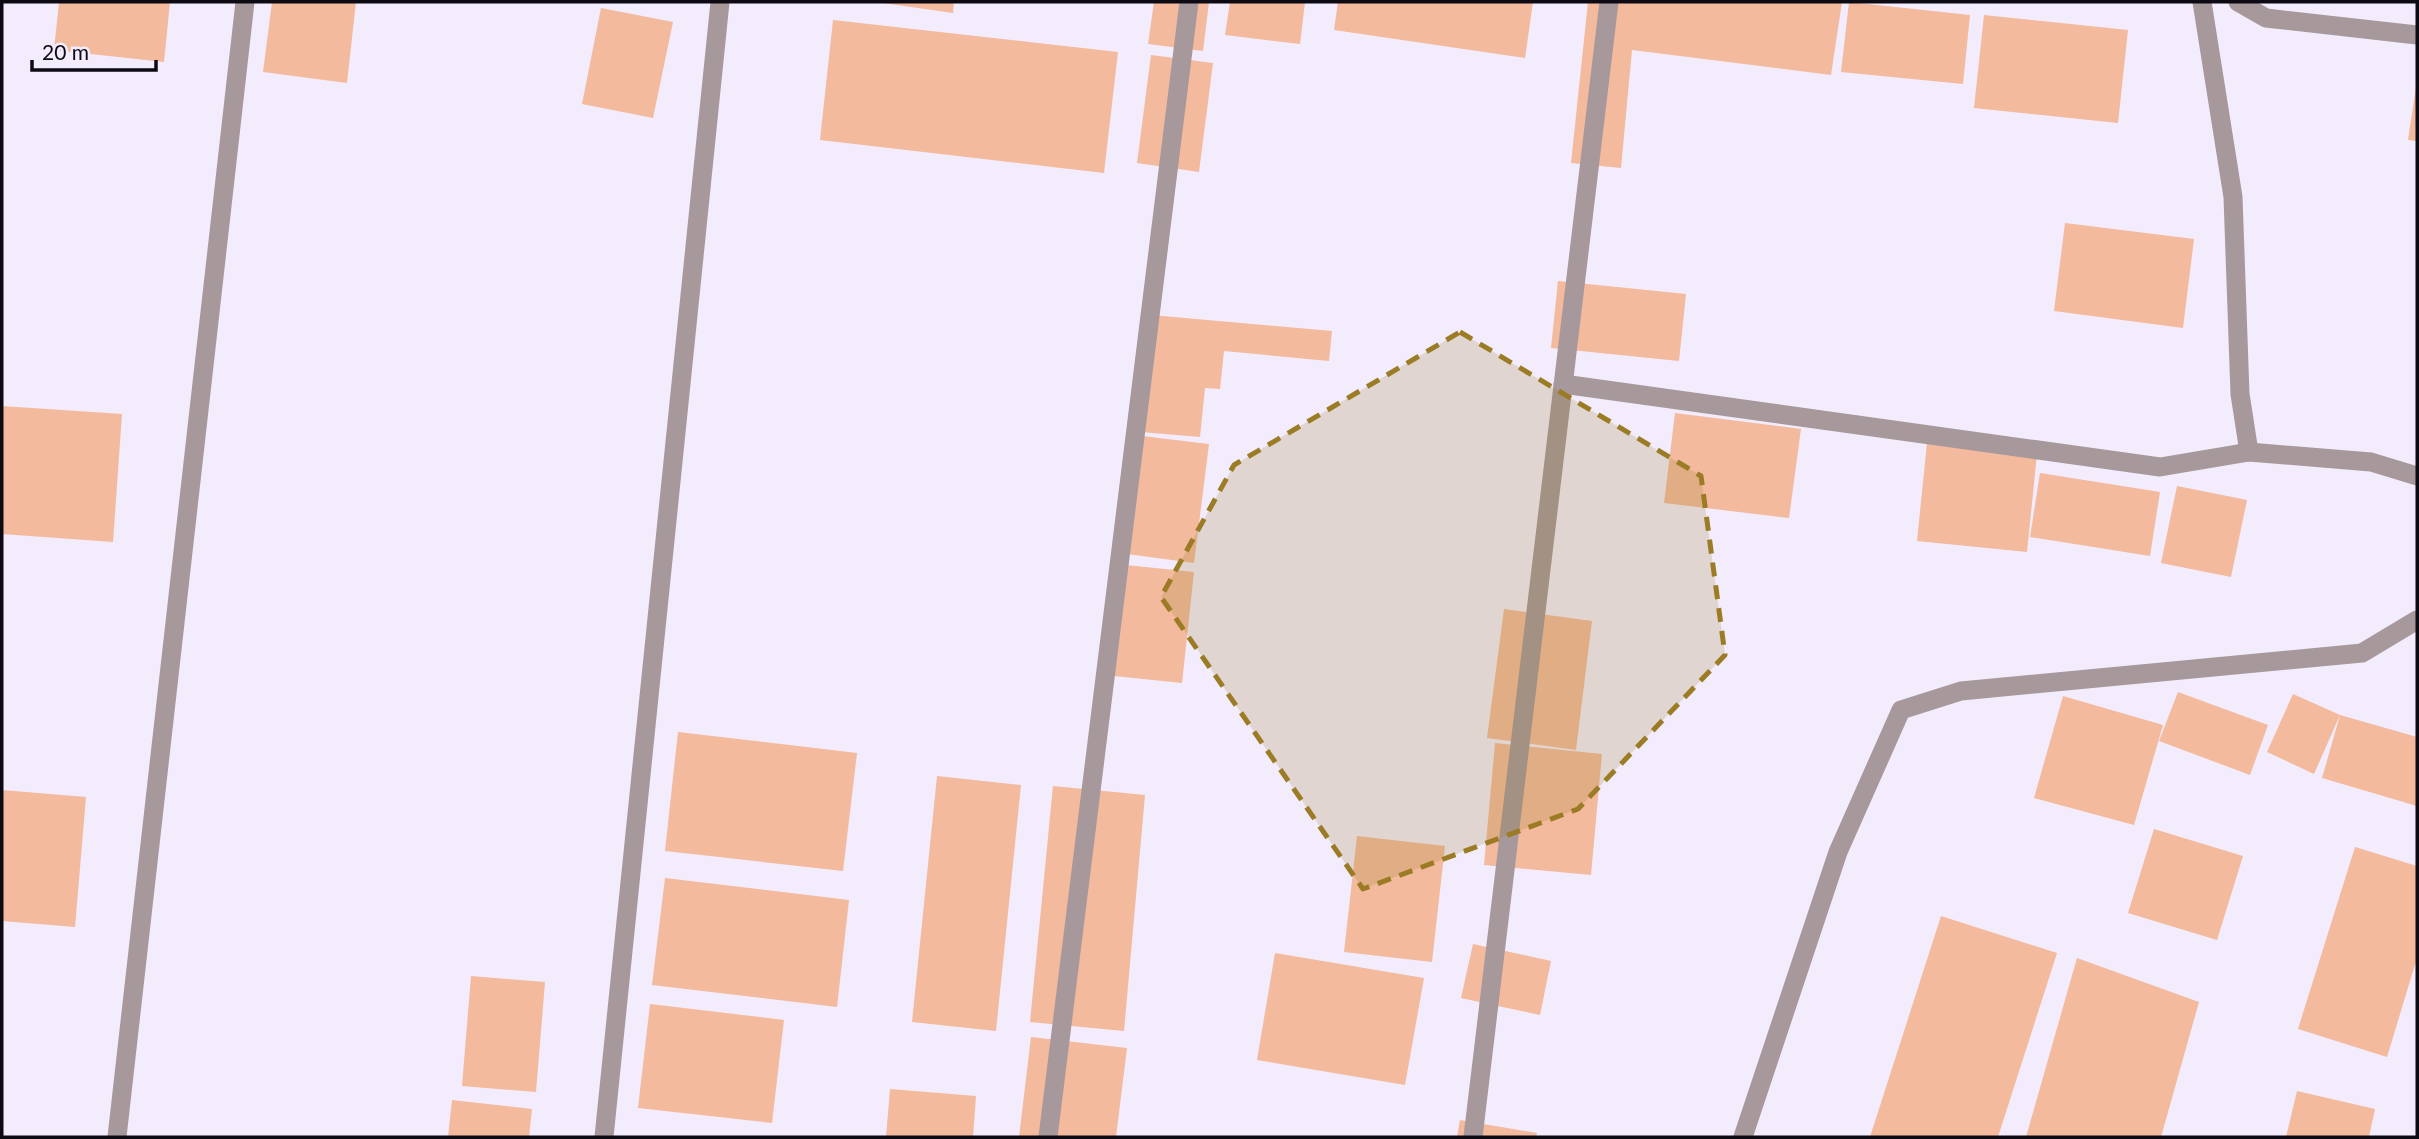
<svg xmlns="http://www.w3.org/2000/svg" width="2419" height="1139" font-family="Lato,sans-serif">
  <rect width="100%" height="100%" fill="#f2ecfc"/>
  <path fill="#f3ba9d" d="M59 2H170L164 62 54 50Z
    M272 2H356L347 83 263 72Z
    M876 2H954L953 13Z
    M1154 2H1209L1203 51 1148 44Z
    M1230 2H1305L1300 44 1225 35Z
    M1338 2H1533L1525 58 1334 30Z
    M1588 2H1842L1831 75 1632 50 1621 168 1571 163Z
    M1849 2 1970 15 1963 84 1841 72Z
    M601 8 673 22 653 118 582 104Z
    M1984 15 2128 30 2118 123 1974 108Z
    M833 20 1118 52 1104 173 820 140Z
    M1151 55 1213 63 1199 172 1137 163Z
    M2416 87H2417V141L2408 140Z
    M2065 223 2194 239 2183 328 2054 311Z
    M1558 281 1686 294 1679 361 1551 348Z
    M1151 315 1332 331 1329 361 1224 351 1220 389 1205 388 1200 437 1141 432Z
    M2 406 122 414 113 542 2 534Z
    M1675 413 1801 429 1789 518 1664 503Z
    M1142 436 1209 444 1194 563 1127 554Z
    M1927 443 2037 454 2027 552 1917 541Z
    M2040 473 2160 492 2150 556 2030 537Z
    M2177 486 2247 500 2231 577 2161 563Z
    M1126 565 1194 572 1182 683 1114 676Z
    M1504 609 1592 621 1576 750 1487 738Z
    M2178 692 2268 725 2250 775 2159 741Z
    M2293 694 2340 715 2417 737V806L2322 778 2340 715 2314 774 2267 752Z
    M2063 696 2163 725 2134 825 2034 798Z
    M678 732 857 753 843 871 665 851Z
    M1495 743 1602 754 1591 875 1484 865Z
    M937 776 1021 785 996 1031 912 1022Z
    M1053 786 1145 795 1124 1031 1030 1022Z
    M2 790 86 797 75 927 2 921Z
    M2154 829 2243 856 2217 940 2128 913Z
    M1357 836 1445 846 1432 962 1344 952Z
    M2355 847 2417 866V958L2387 1057 2298 1029Z
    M665 878 849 900 837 1007 652 985Z
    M1941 916 2057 953 1998 1137H1870Z
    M1473 944 1551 961 1540 1015 1461 998Z
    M1275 953 1424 978 1405 1085 1257 1060Z
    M2077 958 2199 1002 2161 1137H2026Z
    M471 976 545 982 536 1092 462 1086Z
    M650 1004 784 1020 772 1123 638 1108Z
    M1031 1037 1127 1048 1116 1137H1019Z
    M890 1089 976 1096 973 1137H886Z
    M2297 1091 2375 1109 2369 1137H2286Z
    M452 1100 532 1109 529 1137H448Z
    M1460 1120 1537 1133 1536 1137H1457Z"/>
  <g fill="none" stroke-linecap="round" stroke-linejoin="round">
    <path stroke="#a6989b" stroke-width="19" d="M2238 2 2266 18 2417 35
      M1563 384 2160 467 2249 452"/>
    <path stroke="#a6989b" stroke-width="19" d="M2202 2 2233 197 2240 394 2249 452 2371 462 2417 476
      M117 1137 245 2
      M604 1137 720 2
      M1048 1137 1189 2
      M1473 1137 1609 2
      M1743 1137 1838 852 1901 710 1961 691 2362 653 2417 620"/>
  </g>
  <path fill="#9b7c25" fill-opacity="0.2" stroke="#9b7c25" stroke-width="5" stroke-dasharray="14 9" stroke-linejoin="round" d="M1460 332 1701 476 1725 655 1578 809 1363 889 1161 597 1234 465Z"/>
  <rect width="2419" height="1139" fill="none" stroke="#0e0a13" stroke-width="7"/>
  <path d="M32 60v10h124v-10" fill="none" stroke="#0e0a13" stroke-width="3.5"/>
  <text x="42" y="60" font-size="21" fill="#0e0a13" stroke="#f2ecfc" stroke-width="5" paint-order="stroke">20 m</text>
</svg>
